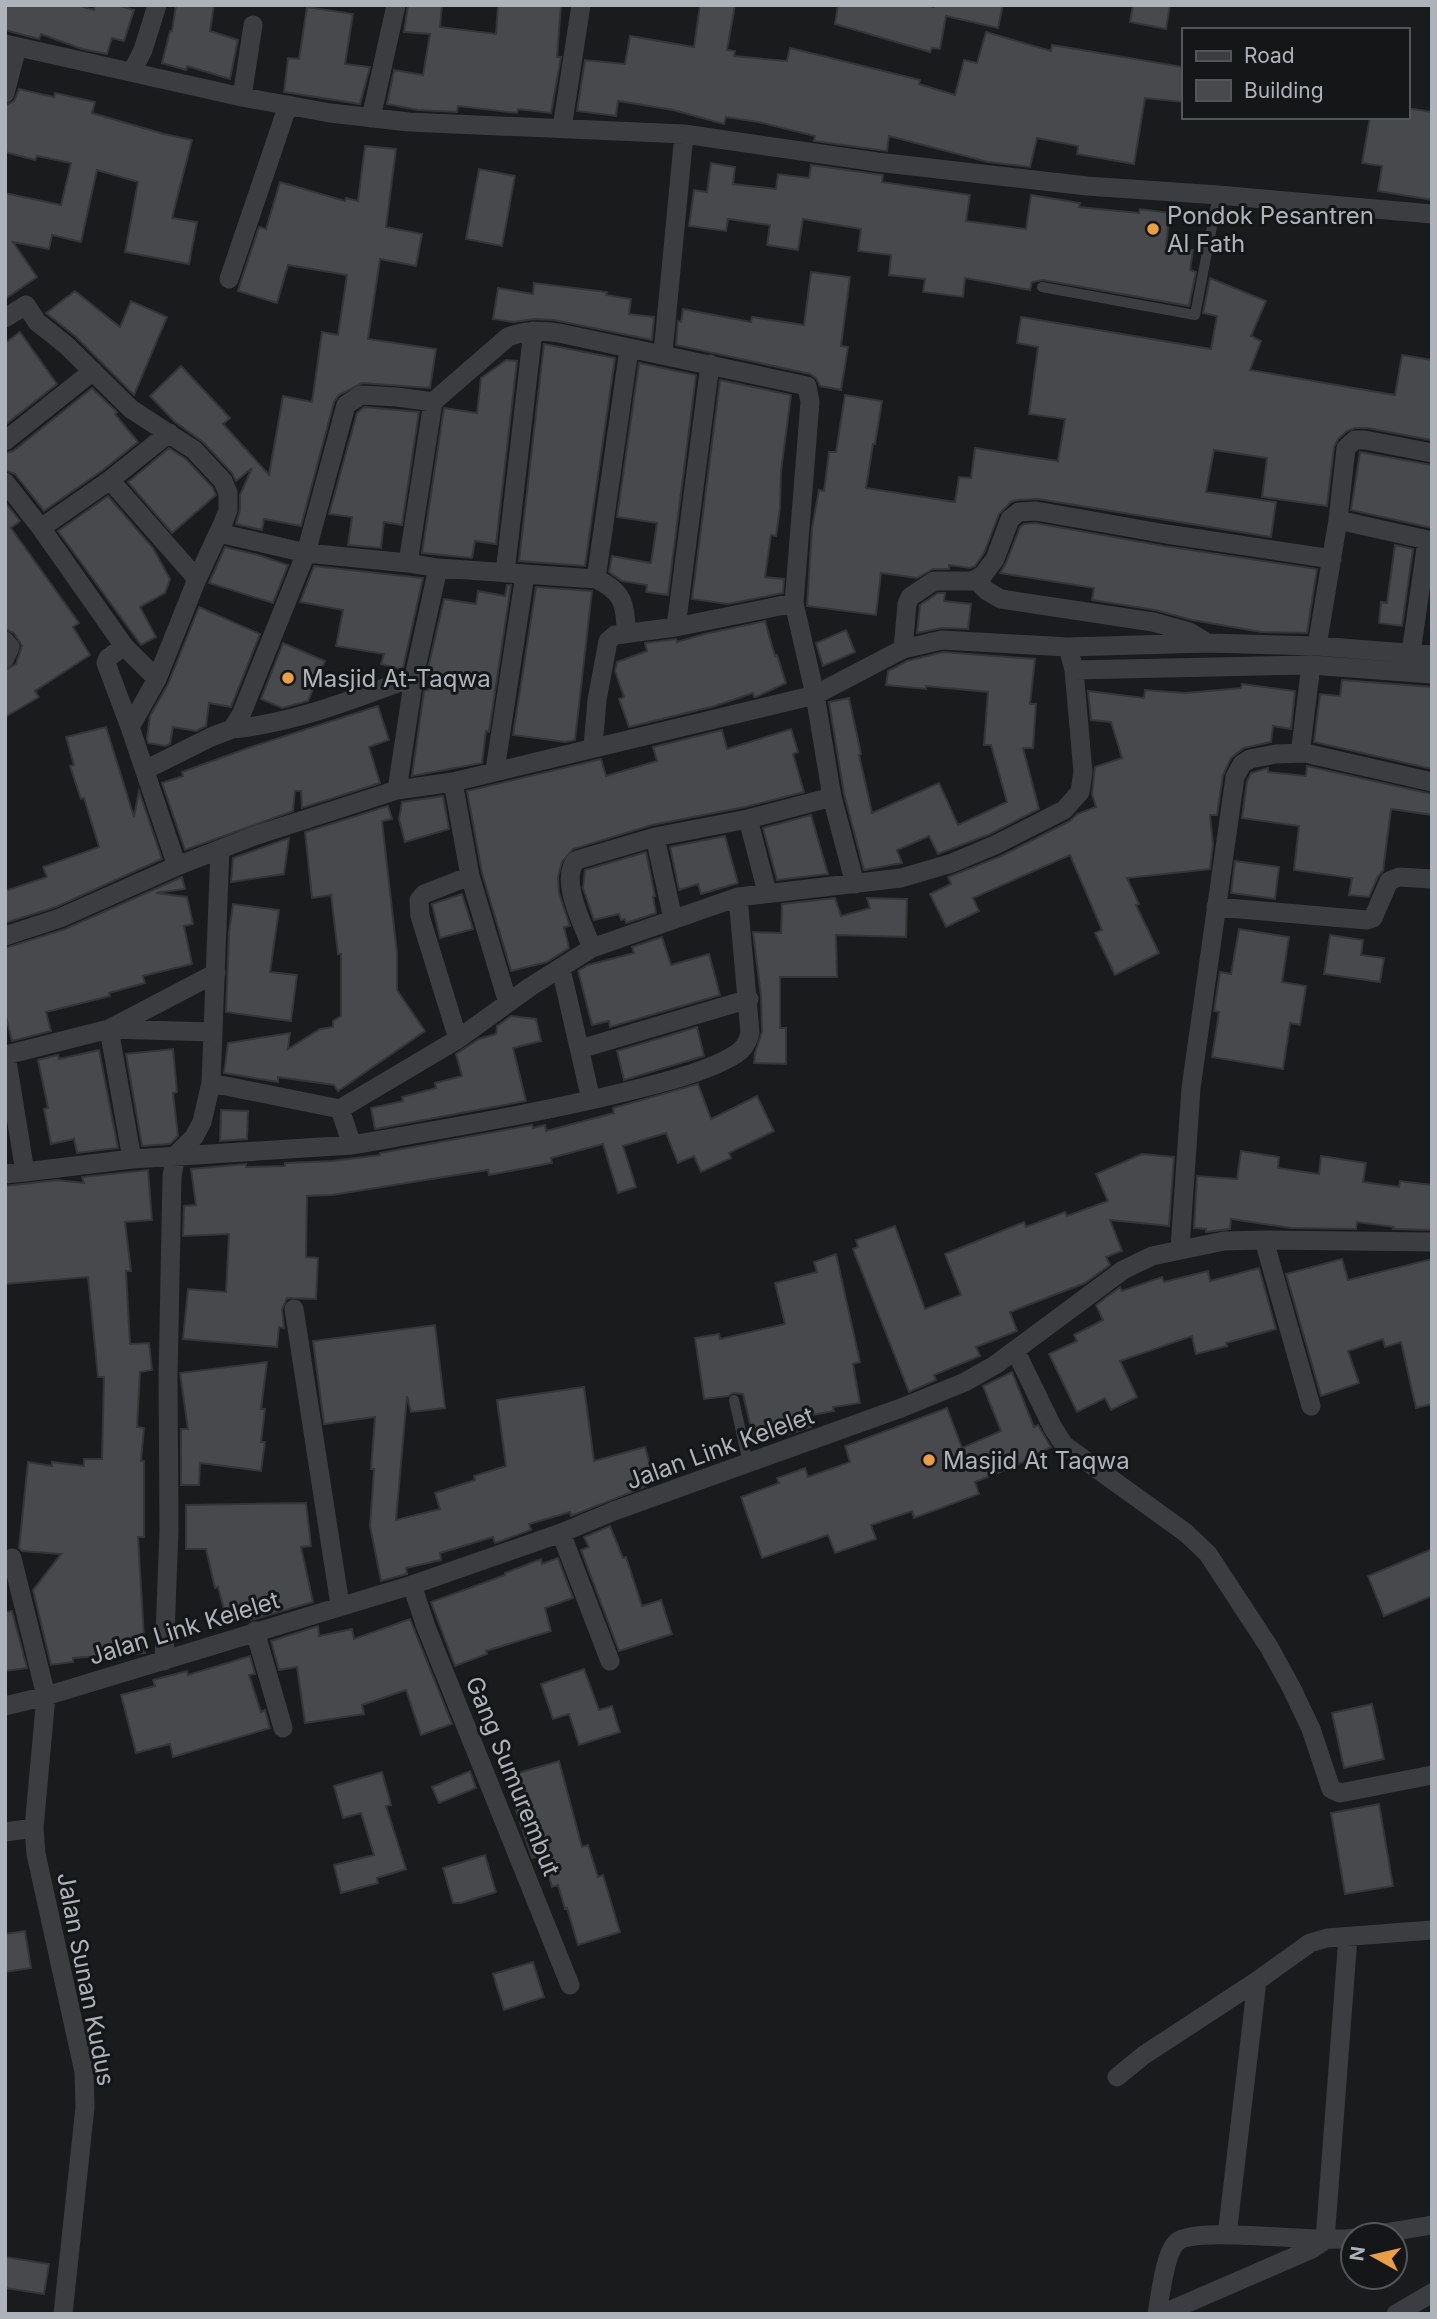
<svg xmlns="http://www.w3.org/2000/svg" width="1437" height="2319" font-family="Inter,sans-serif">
  <rect width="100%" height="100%" fill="#1a1b1d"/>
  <path fill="#47494c" stroke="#343538" stroke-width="2" d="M5 5H77L94 10 95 5H117L134 10 124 41 112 38 107 54 82 49 41 34 39 39 5 30Z
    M176 5H214L210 31 238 40 230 79 187 66 186 70 162 63 170 31H172Z
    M408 5H442L440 27 496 34 498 5H561L557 57H561L551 113 518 109 517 113 458 106 457 112 418 110 387 104 394 70 423 75 430 34 404 32Z
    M700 5H735L727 50 735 51 734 56 787 61 790 48 920 80 919 84 955 95 964 60 977 63 986 32 1051 51 1052 45 1183 67V102L1145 98 1134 164 1077 154 1078 146 1037 138 1030 167 988 162 889 136 887 151 879 150 814 141 815 136 758 122 726 117 724 124 673 110 618 101 616 116 577 111 585 60 625 64 630 36 694 47Z
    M838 5H924L934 7V5H1003L998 28 946 16 940 49 932 48 930 52 835 24Z
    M1133 5H1170L1166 29 1130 22Z
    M307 7 353 14 345 64 370 67 360 104 284 92 288 58 299 59Z
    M19 89 54 97 55 93 95 102 92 113 164 134 192 140 172 218 197 222 189 264 125 252 138 182 97 170 81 242 52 235 49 249 13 242 37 277 5 299V193L61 205 71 163 37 156 35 160 5 152V109L6 105 14 101Z
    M1407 108 1432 112V200L1378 191 1382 166 1362 163 1370 117H1407Z
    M365 146 396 149 386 227 422 234 416 266 380 259 368 339 436 349 430 388 362 383 339 395 334 402 301 526 264 519 262 530 236 524 240 510V495L252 468 236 481 232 473 203 442 175 422 150 396 181 366 230 418 223 424 269 475 283 396 312 402 322 332 338 335 347 275 288 265 277 303 238 291 240 284 259 227 266 229 280 182 345 201 346 198 358 201Z
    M711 163 735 167 733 184 776 189 778 174 809 178 811 165 883 175 882 182 970 195 966 221 1026 229 1031 195 1080 203 1079 207 1139 213 1140 209 1170 213 1166 246 1193 250 1190 270 1196 272 1189 306 1043 280 1032 282 1030 290 965 278 963 297 923 292 925 279 889 275 891 255 858 251 861 229 803 219 798 250 767 245 770 225 728 219 726 231 689 226 694 190 707 192Z
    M479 169 515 176 502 246 466 239Z
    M811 272 850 277 841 346 848 347 841 390 820 386 816 378 810 374 676 345 678 321 681 322 683 309 751 322 752 317 804 325Z
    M1210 278 1266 301 1251 336 1261 341 1250 370 1395 395 1402 355 1432 360 1431 440 1367 428H1355L1347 431 1338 439 1334 447 1327 506 1262 497 1267 458 1214 450 1206 492 1276 502 1271 537 1038 499 1018 500 1011 502 999 514 984 553 975 566 970 568 949 565V569H933L917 578 881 573 876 615 807 606 812 528 819 490 824 491 829 452H836L845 395 882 401 875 444H873L866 488 955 502 959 477 971 478 975 448 1058 461 1065 419 1029 414 1038 347 1017 343 1021 317 1211 349 1217 316 1203 313Z
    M534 283 607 292 606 295 631 299 629 314 654 317 652 340 554 320 534 319 514 322 493 319 498 288 533 294Z
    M75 291 120 327 131 301 167 317 134 395 75 336 46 313Z
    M20 332 57 384 5 425V343Z
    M544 344 615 358 585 566 519 561Z
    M506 360 517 361 496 544 475 541 472 558 422 553 444 408 477 413 481 378Z
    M639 363 696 375 668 595 646 592 647 585 622 581 609 572 612 556 651 563 657 523 617 517Z
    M720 380 791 395 781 471 780 508 776 536 771 535 765 577 784 579 783 593 728 604 692 599Z
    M92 388 117 412 115 414 138 442 103 470 44 511 15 474 5 470V453L13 451Z
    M364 407 419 412 402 525 384 522 381 548 348 545 352 517 329 514 357 413Z
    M169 448 186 459 213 488 216 495 172 533 128 482Z
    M1360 452 1432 465V528L1351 510Z
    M108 496 153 548 170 579 165 593 140 607 156 637 141 645 58 531Z
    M5 502 20 521 11 528 79 623 73 627 90 655 35 691 39 697 5 717V670L16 664 22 646 14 633 5 629Z
    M1035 523 1164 546 1317 569 1307 633 1261 632 1192 620 1155 610 1092 600 1094 588 1000 573 1006 563 1020 527 1024 524Z
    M1395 545 1413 549 1402 626 1379 623 1381 602 1387 603Z
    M225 547 258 555 288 565 273 603 209 583Z
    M314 566 423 578 403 668 399 669 381 664 384 654 336 646 343 610 300 602Z
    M507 585H511L489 732 486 731 482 763 412 776 424 691 446 683 426 677 444 599 476 604 478 591 505 596Z
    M536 587 592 591 575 740 565 742 513 735Z
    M938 593H945L944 601 971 604 968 629 942 628 917 633 920 605Z
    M199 607 260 634 231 707 209 703 206 726 196 731 173 727 170 744 165 746 148 743 147 738 150 716 168 684Z
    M765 621 775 656 777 655 786 683 756 697H754L753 693 715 706 629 727 619 699 624 697 615 671 617 662 647 651 645 643 676 639 677 642 704 634Z
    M846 630 855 652 823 666 816 643Z
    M283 643 325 661 308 701 282 708 261 699Z
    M943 652 1035 659 1030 704H1036L1033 748H1023L1039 809 990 834 938 854 929 836 897 850 902 863 864 870 844 794 829 702 849 698 861 754 859 755 872 813 939 783 958 825 1007 802 991 745H984L988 692 926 686V689L886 685 888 671 907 661Z
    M1342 680 1432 687V769L1314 742 1320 694 1340 696Z
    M1242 684 1295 691 1291 729 1273 726 1271 742 1244 748 1231 758 1223 775 1217 815H1210L1213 844 1210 869 1127 878 1139 904 1136 905 1159 953 1115 975 1095 933 1102 930 1070 855 973 898 979 911 946 927 930 894 951 884 948 877 1001 856 1070 821 1077 814 1096 807 1092 794 1095 767 1122 758 1111 722 1091 720 1088 691 1144 698 1145 690 1185 693 1241 688Z
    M378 706 389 740 369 747 380 783 302 808 301 791H295L293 811 185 850 162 783 183 776 182 772 248 748Z
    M106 727 134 817 139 791 162 859 56 907 5 923V891L47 877 43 867 99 847 84 798 81 799 70 766 74 765 66 737Z
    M791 729 798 752 793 754 804 792 745 807 652 825 573 849 562 862 558 877 559 893 570 926 564 927 569 948 547 962 511 971 482 873 467 791 601 759 606 776 657 761 653 747 722 730 727 749Z
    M1307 766 1432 794V815L1391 809 1383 871 1378 876 1369 897 1349 895 1352 878 1294 870 1299 826 1242 818 1247 781 1251 773 1268 768V772L1306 776Z
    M443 796 449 829 405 842 399 819 402 802Z
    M388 806 392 819 382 821 397 953V990L425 1031 338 1091 334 1085 278 1077V1082L224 1073 228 1043 290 1033 288 1049 320 1029 333 1027V1021L341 1016V954H338L331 895 312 898 305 832Z
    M811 815 828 874 777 880 763 828Z
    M725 836 738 883 701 894 698 884 679 890 670 847Z
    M289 838 284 874 231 882 233 858Z
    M646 852 655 896 653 897 656 913 626 923 625 919 621 920 619 914 594 920 583 888 585 870Z
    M1235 861 1279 867 1275 899 1231 893Z
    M182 877 185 889 156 893 187 897 193 924 184 926 192 964 143 976 145 983 109 993 110 996 46 1012 51 1031 12 1041 5 1013V948L65 929Z
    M462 894 473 929 440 938 432 904Z
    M835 898 841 916 870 908 867 898 907 899 906 937 836 935 837 977H780V1028H786V1064L754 1063 755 1053 762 1032 761 996 753 932 781 933 782 904Z
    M233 904 279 910 270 972 297 975 291 1021 226 1012 229 932Z
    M1239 929 1289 937 1282 982 1306 986 1300 1025 1290 1023 1283 1069 1212 1057 1219 1012 1214 1011 1220 972 1231 974Z
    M1330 935 1363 940 1361 955 1384 958 1380 982 1324 974Z
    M662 937 671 965 709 954 720 995 610 1027 609 1021 592 1025 578 971 588 965 634 953 632 947Z
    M511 1016 536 1019 541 1041 513 1048 526 1101 375 1129 371 1108 403 1101 402 1097 436 1088 435 1083 462 1076 456 1054 479 1039 496 1034 497 1026Z
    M697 1027 704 1056 624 1080 617 1051Z
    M173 1049 177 1092 173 1093 178 1136 170 1144 142 1146 126 1054Z
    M99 1050 118 1148 77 1153 74 1139 51 1144 44 1109 48 1108 38 1060 58 1055 59 1059Z
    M698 1084 711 1119 757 1096 774 1131 729 1153 731 1158 701 1172 694 1156 678 1163 666 1133 623 1146 636 1187 618 1193 603 1144 551 1158 552 1163 489 1175 488 1170 332 1195 307 1196 306 1257 318 1258 316 1299 287 1298 282 1310 284 1328 279 1327 277 1347 183 1339 188 1289 226 1292 229 1234 183 1236 184 1206 196 1205 191 1169 246 1164V1167L285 1166V1163L332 1161 380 1155V1153L532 1125 533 1128 545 1125 546 1131 614 1113 613 1108Z
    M221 1110 248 1111 247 1139 220 1141Z
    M1241 1151 1279 1157 1278 1168 1319 1174 1321 1156 1366 1163 1363 1182 1399 1187 1400 1181 1432 1185V1230L1393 1229 1394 1227 1357 1222 1356 1229 1291 1228 1231 1219 1230 1229 1206 1232V1229L1194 1228 1197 1176 1237 1179Z
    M1142 1154 1174 1157 1169 1226 1110 1220 1122 1251 1106 1257 1110 1265 1085 1283 1010 1312 1017 1331 976 1347 980 1356 934 1375 936 1380 909 1392 853 1249 858 1247 856 1240 895 1226 925 1309 961 1295 945 1254 1024 1222 1026 1227 1065 1212 1067 1216 1108 1201 1096 1174Z
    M148 1170 152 1220 125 1222 131 1271H126L130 1344 149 1343 152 1370 140 1372 137 1427 144 1428 141 1461H144V1537H138L145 1653 73 1658V1662L51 1665 33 1590 61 1554 22 1551 19 1548 28 1462 52 1466V1462L84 1466V1459H102L104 1377H98L88 1277 5 1284V1186L57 1180 84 1183 82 1177Z
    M836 1254 860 1362 853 1364 860 1403 833 1407 834 1411 807 1416 811 1427 783 1436 780 1428 753 1437 743 1394 733 1393 728 1396 704 1399 695 1338 719 1334 720 1339 785 1324 775 1283 817 1272 814 1262Z
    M1342 1259 1348 1280 1432 1259V1404L1416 1408 1401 1342 1385 1347 1383 1339 1348 1351 1359 1383 1321 1396 1286 1274Z
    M1259 1268 1276 1329 1226 1343 1227 1346 1196 1354 1192 1336 1120 1361 1137 1397 1111 1410 1105 1398 1077 1412 1049 1354 1077 1341 1074 1335 1103 1320 1096 1305 1120 1287 1122 1291 1162 1277 1164 1282 1208 1271 1210 1281Z
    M435 1325 445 1408 411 1412 407 1396 396 1520 440 1509 435 1493 475 1480 474 1476 506 1466 497 1400 584 1387 594 1461 645 1447 655 1483 571 1516 570 1512 529 1524 531 1530 495 1543 493 1537 440 1553 441 1560 406 1568 407 1574 381 1581 370 1526 374 1469H371L375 1417 324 1424 313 1341Z
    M267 1362 261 1409H265L261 1442H265L261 1471 200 1463 199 1485H181V1429H188L180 1373Z
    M1012 1372 1034 1427 1038 1425 1051 1447 1015 1466 975 1482 979 1494 914 1518 912 1511 871 1525 876 1539 835 1553 828 1535 762 1558 741 1497 779 1483 777 1478 805 1468 808 1477 850 1462 845 1446 947 1408 962 1448 1001 1431 983 1386Z
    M306 1503 311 1546 301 1547 313 1602 251 1620 246 1603 224 1609 218 1587 215 1588 206 1549H186V1505Z
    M610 1526 623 1558 626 1557 642 1606 661 1600 672 1634 619 1651 581 1550 589 1547 584 1537Z
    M1432 1549V1596L1384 1616 1368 1576Z
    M558 1558 573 1598 545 1608 551 1631 486 1651 487 1654 455 1666 431 1602 505 1575V1573L541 1559 542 1564Z
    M12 1611 27 1668 5 1671V1612Z
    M410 1619 452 1724 421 1735 406 1690 362 1705 364 1714 305 1723 297 1667 279 1670 271 1641 318 1626 319 1636 352 1629 354 1639Z
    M250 1656 255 1674 249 1675 261 1712 265 1710 270 1728 173 1757 170 1744 136 1753 121 1695 155 1686 153 1680 187 1671 188 1675Z
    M584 1669 599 1710 612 1706 620 1732 579 1745 569 1714 553 1719 541 1684Z
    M1372 1704 1384 1759 1344 1768 1332 1713Z
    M559 1761 582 1847 588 1845 598 1877 603 1875 620 1932 578 1945 567 1908 565 1909 558 1885 552 1887 543 1855 532 1858 505 1777Z
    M470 1771 476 1788 439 1803 432 1787Z
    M382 1772 391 1805 386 1806 406 1869 377 1878 378 1883 341 1893 334 1865 374 1855 361 1813 343 1818 334 1786Z
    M1379 1804 1393 1886 1345 1894 1331 1813Z
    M485 1855 496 1892 461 1903H453L443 1868Z
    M25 1931 31 1968 5 1972V1934Z
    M533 1962 544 1997 504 2010 493 1974Z
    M5 2257 49 2264 44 2294 5 2288Z"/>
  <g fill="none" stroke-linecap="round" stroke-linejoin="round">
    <path stroke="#3c3d41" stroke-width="10" d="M1042 287 1195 315 1218 195
      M734 1400 748 1463"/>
    <path stroke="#3c3d41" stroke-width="19" d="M5 44 242 97 330 113 409 122 684 134 877 162 1087 186 1218 195 1432 214
      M132 72 143 50 157 5
      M5 93 17 47
      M242 97 253 25
      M371 118 396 5
      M562 128 581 5
      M229 279 288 105
      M5 318 26 305 37 322 66 345 131 409 194 450 223 481 228 493V510L223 523 197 579 157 679 130 727 177 866
      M663 353 684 134
      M5 441 93 371
      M110 480 197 579
      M5 482 41 528 124 646 157 679
      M1338 520 1432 541
      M41 528 110 480 169 433
      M219 533 306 553 408 563 438 568 596 579C623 591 626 605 626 633
      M408 563 433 402 508 337C525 330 542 330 559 333L807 386 810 402 794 603 815 695 832 797 855 884
      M505 573 533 331
      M596 579 629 349
      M976 580 987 591 1001 599 1153 622 1189 632 1204 641
      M676 627 710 364
      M5 641 10 647 5 658
      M124 646 108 658 106 663 130 727
      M1317 646 1338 520 1346 448 1355 440H1365L1432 453
      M903 649 907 604 910 597 934 581H972L983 575 995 559 1010 519 1019 512 1036 511 1166 534 1332 559
      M1411 653 1427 541
      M1074 670 1311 665 1432 674
      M232 729C296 723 353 699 414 677
      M593 747 597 700 608 641 615 635 676 627 794 603
      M1305 753 1301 746 1311 665
      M145 770 211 737 232 729 241 715 306 553 346 405 361 395 397 397 433 402
      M495 770 525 575
      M453 782 470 876 508 1003
      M397 790 414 677 438 568
      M748 819 767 892
      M655 837 673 919
      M1216 907 1367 920 1373 918 1389 881 1399 877 1432 879
      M5 936 60 918 177 866 254 836 397 790 453 782 815 695 903 649 942 640 1068 647 1207 643 1317 646 1432 655
      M592 948C584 927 558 878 577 860L655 837 748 819 832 797
      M561 969 591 1100
      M212 1032 109 1029 6 1055 25 1172 132 1159 109 1029 216 973
      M458 1039 420 916 419 900 424 894 470 876
      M580 1049 749 999
      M211 1083 340 1109 458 1039 530 987 592 948 738 897 901 878 952 863 995 845 1064 810 1080 792 1083 772 1074 670 1068 647
      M340 1109 352 1145C443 1129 534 1114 625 1092 657 1084 708 1072 736 1054 744 1049 748 1042 750 1033L738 897
      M132 1159 352 1145
      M5 1174 25 1172
      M1264 1240 1311 1406
      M1180 1248 1191 1088 1235 777 1242 764 1250 759 1276 754 1305 753 1432 782
      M294 1309 340 1605
      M1015 1350 1053 1428 1064 1445 1186 1533 1208 1554 1269 1647 1291 1687 1311 1729 1331 1789 1340 1793 1432 1775
      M561 1533 610 1661
      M12 1558 46 1696 34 1828 36 1854 84 2072 85 2107 63 2314
      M412 1585 426 1627 570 1985
      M255 1631 283 1728
      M164 1661 169 1530 168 1378 172 1176 176 1155 194 1137 202 1122 211 1083 220 849
      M5 1706 46 1696 412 1585 561 1533 614 1511 901 1408 965 1382 995 1365 1123 1270 1152 1256 1224 1241 1264 1240 1432 1242
      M5 1832 34 1828
      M1117 2077 1144 2055 1257 1981 1310 1943 1327 1938 1432 1930
      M1227 2235 1257 1981
      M1372 2235 1432 2225
      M1157 2314C1160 2297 1165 2252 1177 2242 1196 2225 1319 2244 1353 2238
      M1162 2314 1312 2249 1325 2240 1348 1937
      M1396 2314 1432 2293"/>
  </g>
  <g fill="#ea9f45" stroke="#151618" stroke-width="2.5">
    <circle cx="1153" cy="229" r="7"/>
    <circle cx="288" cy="678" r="7"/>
    <circle cx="929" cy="1460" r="7"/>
  </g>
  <g text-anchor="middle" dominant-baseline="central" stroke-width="6" stroke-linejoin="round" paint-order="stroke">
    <g font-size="24" fill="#aeb3bb" stroke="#151618" text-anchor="start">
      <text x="1167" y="215">Pondok Pesantren<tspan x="1167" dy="28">Al Fath</tspan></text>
      <text x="302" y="678">Masjid At-Taqwa</text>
      <text x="943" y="1460">Masjid At Taqwa</text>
    </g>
    <g font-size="24" fill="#aeb3bb" stroke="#151618">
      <text transform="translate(720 1448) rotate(-20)">Jalan Link Kelelet</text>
      <text transform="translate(184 1628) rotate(-17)">Jalan Link Kelelet</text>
      <text transform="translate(513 1776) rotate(68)">Gang Sumurembut</text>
      <text transform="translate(86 1979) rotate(79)">Jalan Sunan Kudus</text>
    </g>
  </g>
  <rect width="1437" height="2319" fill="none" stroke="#aeb3bb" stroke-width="14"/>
  <rect x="1182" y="28" width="228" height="91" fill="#151618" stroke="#525559" stroke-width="2"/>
  <rect x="1196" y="51" width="35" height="10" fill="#3c3d41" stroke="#525559" stroke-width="2"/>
  <text x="1244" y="63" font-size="21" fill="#aeb3bb">Road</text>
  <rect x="1196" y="80" width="35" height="21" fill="#47494c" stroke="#525559" stroke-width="2"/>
  <text x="1244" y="98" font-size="21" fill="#aeb3bb">Building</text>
  <g transform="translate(1374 2256) rotate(278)"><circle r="33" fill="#151618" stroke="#525559" stroke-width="2"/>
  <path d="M0-5L12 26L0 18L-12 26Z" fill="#ea9f45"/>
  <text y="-10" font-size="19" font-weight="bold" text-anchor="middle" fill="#aeb3bb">N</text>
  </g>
</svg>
